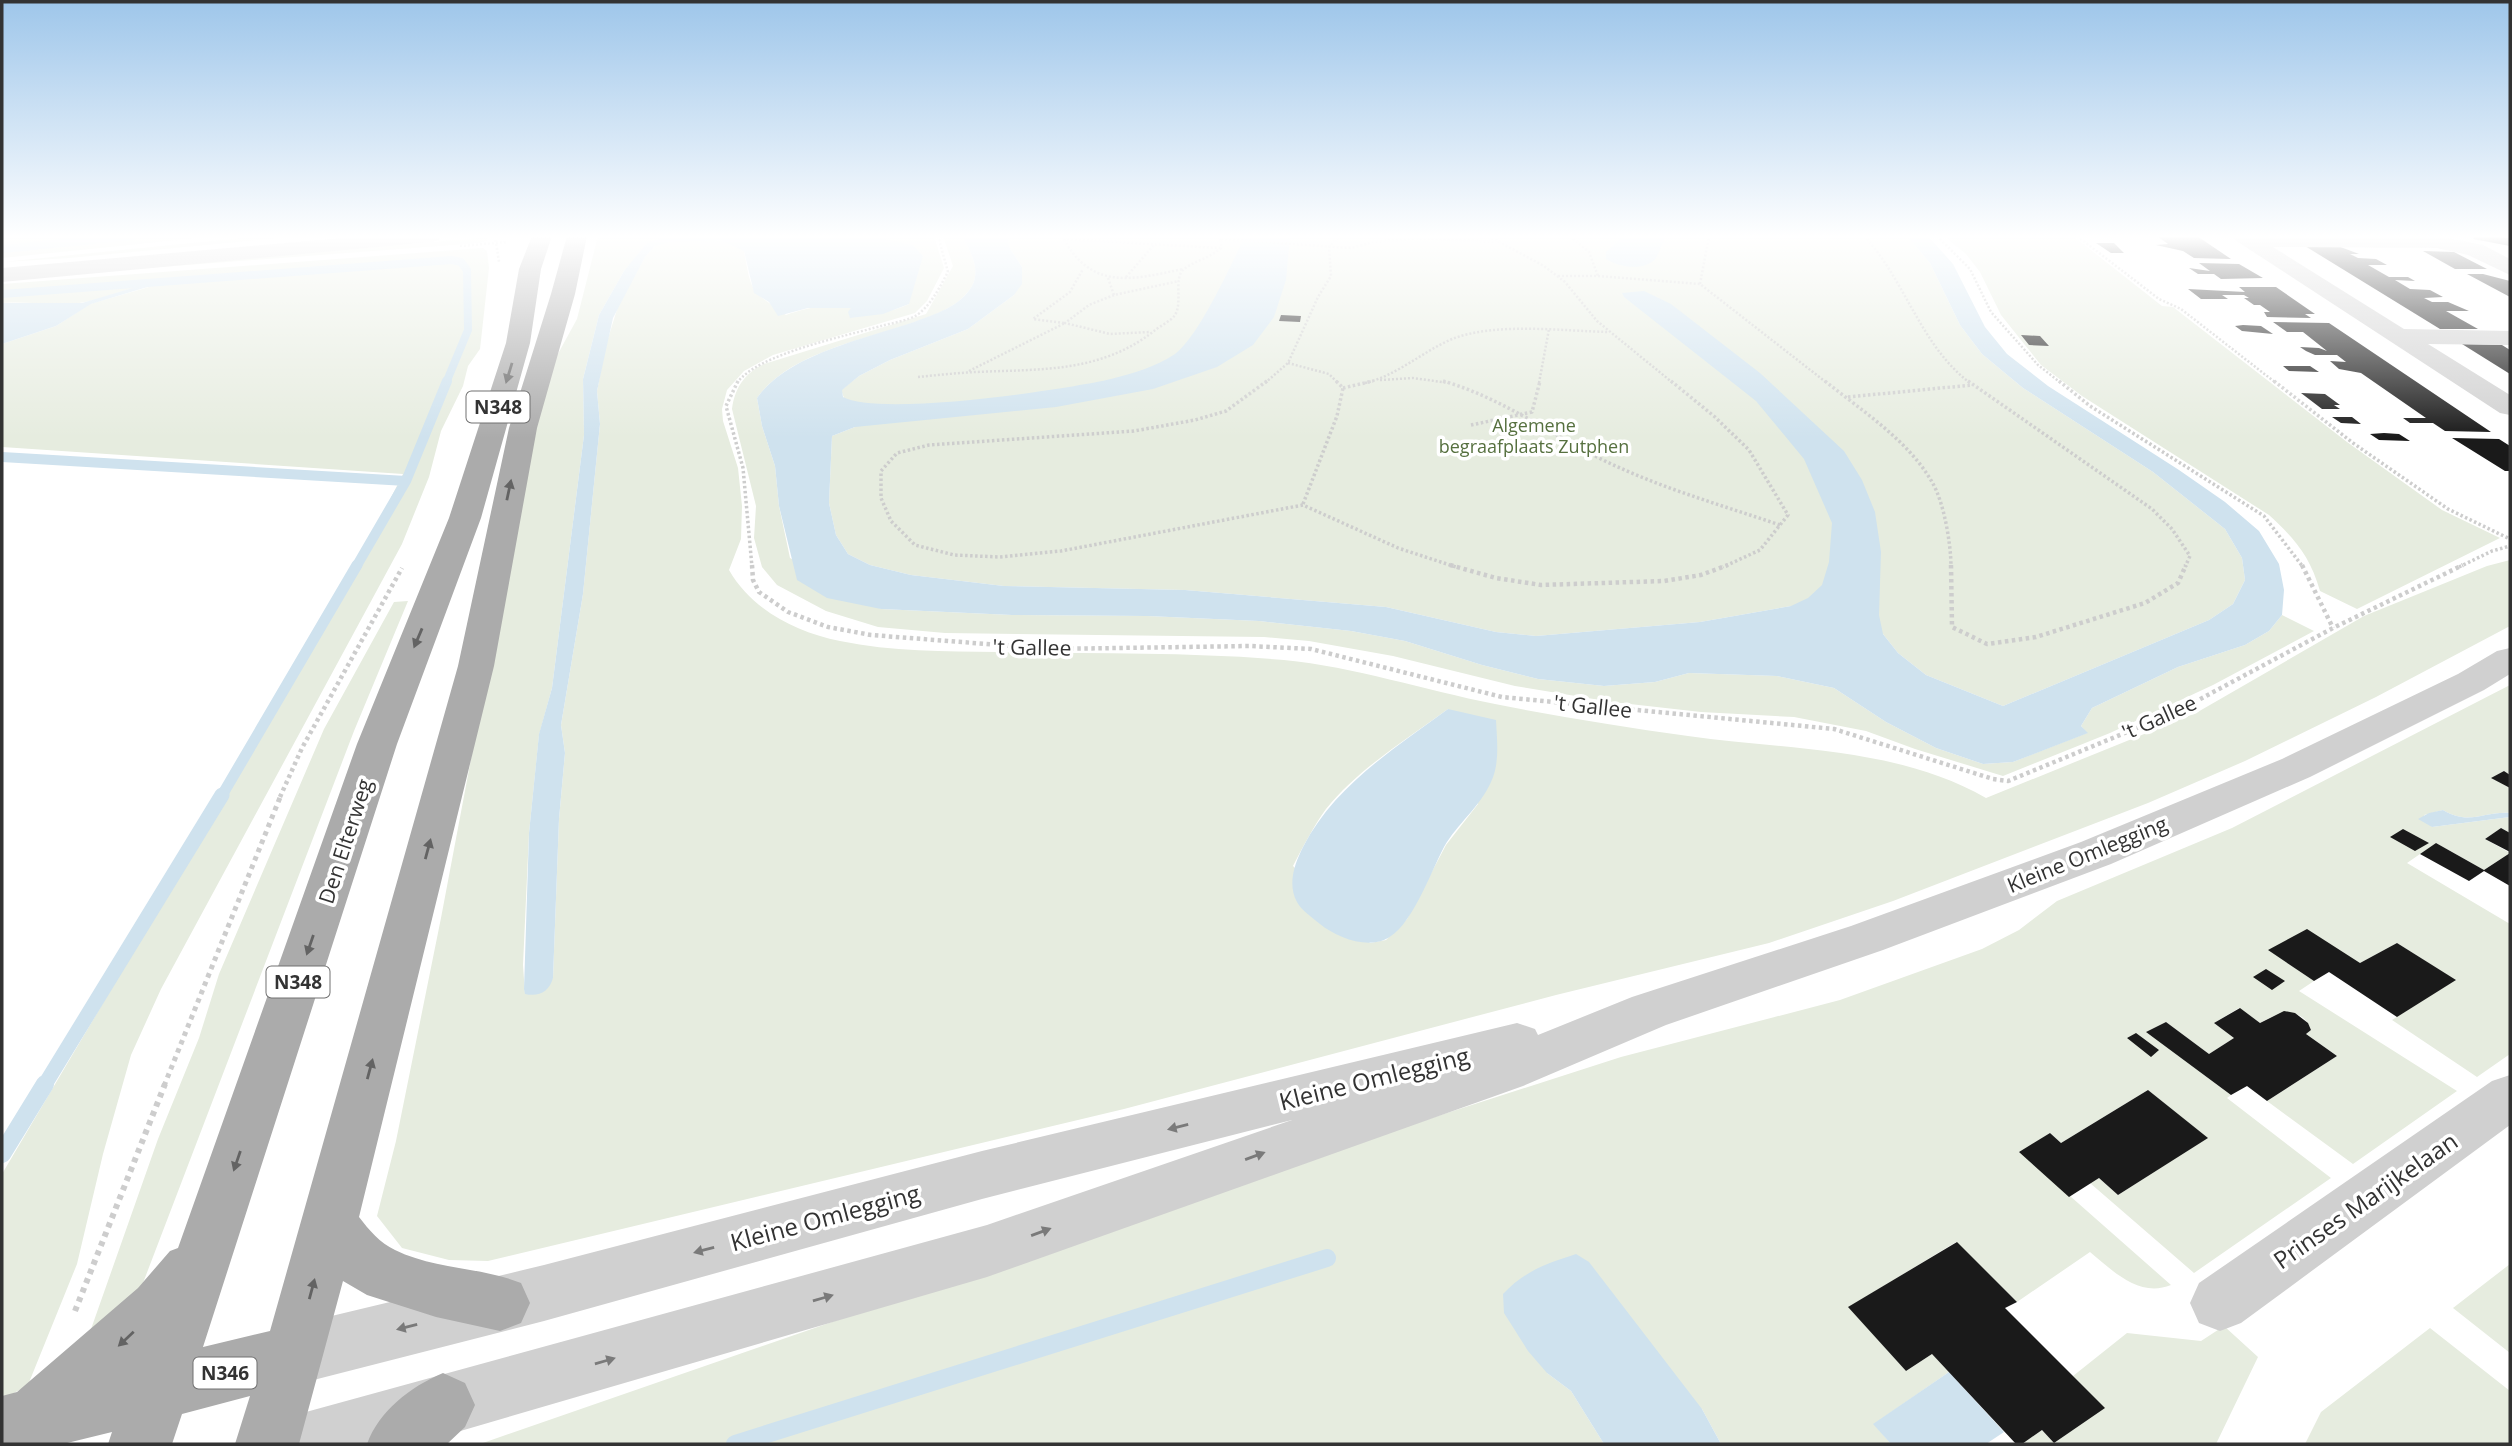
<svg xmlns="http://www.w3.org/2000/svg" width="2512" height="1446" font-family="'Open Sans',sans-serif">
  <rect width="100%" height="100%" fill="#fff"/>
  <path fill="#e6ecdf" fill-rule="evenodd" d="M2 236H217L2 258Z
    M260 236H300L69 258 3 262Z
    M598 236H687L664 237 624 271 599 315 583 379 584 435 552 688 539 735 529 833 523 965 525 994 553 978 559 819 565 753 561 725 583 594 600 424 597 391 606 345 619 303 645 257 655 246 662 243C689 239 720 234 744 251 752 295 750 289 786 315 802 309 834 301 851 308 867 314 886 315 909 304L874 237 868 236H934L944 268 927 301 915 313 773 355 744 371 727 390 722 409 723 421 738 468 742 506 741 539 729 570C752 610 796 632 840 641 892 652 945 651 997 652 1092 654 1189 652 1284 660 1355 667 1424 690 1495 704 1558 717 1624 727 1688 736 1787 750 1898 747 1986 798L2196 713 2364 616 2487 566 2510 560V626L2376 697 2245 761 2148 803 1893 901 1769 943 1556 995 1124 1109 488 1261 449 1260 402 1248 377 1216 396 1141 441 918 542 383 577 319ZM1448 709 1478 804 1446 845 1407 919 1386 940 1370 943 1293 866C1303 847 1313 827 1326 809 1359 768 1406 740 1448 709Z
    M943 236H962C970 250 981 269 972 286 959 308 932 316 909 324 859 341 788 354 757 398L762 426 775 466 779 506 790 558 881 609 1012 615 1147 616 1259 621 1351 631 1405 641 1482 665 1538 679 1604 686 1655 682 1689 673 1777 676 1834 688 1886 722 1936 748 1983 764 2013 762 2087 733 2081 726 2092 708 2178 667 2245 645 2269 631 2282 615 2314 631 2213 685 2110 733 2003 776 1915 749 1866 731 1794 717 1701 712 1612 702 1515 686 1393 656 1309 641 1264 637 945 633 878 627 826 611 777 585 762 567 754 538 756 506 732 409C735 387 745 373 764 364L926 314 953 266Z
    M1008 236H1907L1930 263 1960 325 1982 354 2023 388 2153 472 2225 529 2242 558 2245 580 2233 604 2209 620 2003 706 1926 675 1898 653 1883 634 1791 606 1700 622 1536 636 1496 632 1386 607 1185 590 1004 586 911 575 870 565 848 554 836 535 829 503 832 436 855 427 841 390 859 376 890 360 968 329 1014 295 1022 267 1009 247Z
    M1944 236H2073L2162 306 2173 307 2347 442 2442 510 2500 538 2357 609 2320 591C2310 556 2295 539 2269 515L2082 396 2041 365 2001 315 1980 272 1966 254Z
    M489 237 487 241 479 243 2 279 179 261 263 257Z
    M483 248 487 251 489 268 480 349 468 366 463 386 441 431 429 477 402 544 161 989 131 1055 103 1154 77 1264 28 1385 2 1400V1174L328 622 403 474 2 447V344L56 326 90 304 149 287C125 287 103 300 79 303 53 306 28 301 2 303V284Z
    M408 601 354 731 143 1283 84 1349 158 1139 199 1038 219 974 324 729 394 602Z
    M2510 685V775L2504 771 2492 778 2510 788V813C2484 811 2469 826 2443 810L2424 815 2432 827 2510 817V833L2501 828 2485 839 2510 853 2484 870 2436 843 2407 863 2510 924V1054L2477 1077 2392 1020 2455 980 2397 943 2360 963 2269 950 2314 981 2299 991 2457 1091 2353 1164 2267 1101 2337 1056 2306 1034 2311 1030C2301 1004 2277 1013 2260 1023L2239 1008 2214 1023 2234 1038 2209 1054 2166 1022 2147 1032 2231 1095 2227 1098 2331 1178 2194 1273 2090 1183 2099 1178 2118 1195 2207 1138 2148 1090 2061 1143 2050 1133 2020 1152 2171 1285C2139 1298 2113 1271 2090 1252L2017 1302 1956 1242 1849 1307 1906 1371 1932 1354 1949 1372 1874 1424 1891 1444H1721L1702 1409 1547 1373 1571 1391 1604 1444H480L1155 1210 1450 1112 1621 1057 1840 1000 1982 949 2019 930 2057 901 2232 828Z
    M2510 1264V1353L2453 1308Z
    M2224 1326 2258 1357 2216 1444H2022L2042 1430 2054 1443 2104 1408 2073 1376 2127 1333 2201 1341Z
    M2430 1328 2510 1391V1444H2305L2321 1412Z"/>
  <path fill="#cfe2ee" d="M687 236H868L913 245 923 256 909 304 883 314 850 318 848 312 851 308H808L778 316 769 302 754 293 744 251 720 240 669 242 655 246 645 257 613 318 597 391 600 424 583 594 561 725 565 753 559 819 553 978C549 992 539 997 525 994L524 989 529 833 539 734 552 688 584 435 583 379 599 315 624 271 647 243 664 237Z
    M962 236H1008L1009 247 1022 267V284L1014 295 968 329 890 360 859 376 842 390 843 397C879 417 1064 390 1111 379 1133 373 1156 367 1175 354 1199 336 1231 265 1245 236H1290L1286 280 1274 317 1253 345 1217 367 1153 389 1056 407 855 427 832 436 829 503 836 535 848 554 870 565 911 575 1004 586 1185 590 1386 607 1496 632 1536 636 1700 622 1791 606 1808 598 1822 585 1829 562 1832 523 1804 459 1756 401 1624 297 1622 293 1644 291 1671 304 1760 373 1844 451 1862 480 1875 512 1881 552 1879 615 1883 634 1898 653 1926 675 2003 706 2209 620 2233 604 2245 580 2242 558 2225 529 2153 472 2023 388 1982 354 1960 325 1930 263 1907 236H1928L1953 264 1985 327 2007 354 2048 386 2179 470 2225 502 2259 531 2279 564 2284 590 2282 615 2269 631 2245 645 2178 667 2092 708 2081 726 2088 733 2013 762 1983 764 1936 748 1886 722 1834 688 1777 676 1689 673 1655 682 1604 686 1538 679 1482 665 1405 641 1351 631 1259 621 1147 616 1012 615 881 609 827 598 797 580 779 506 775 466 762 426 757 398C788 354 864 339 914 322 935 314 960 307 972 286 981 269 970 250 962 236Z
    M1624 236H1665C1662 243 1660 252 1656 258 1645 272 1618 267 1606 259V252Z
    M154 285 91 304 56 326 2 344V303H82L136 287Z
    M1448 709 1496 720C1497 741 1500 763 1491 782 1480 807 1457 824 1444 847 1431 871 1411 930 1384 940 1364 948 1336 937 1320 924 1313 918 1301 910 1297 902 1287 884 1295 863 1303 847 1335 785 1394 749 1448 709Z
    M2443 810C2469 826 2484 811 2510 813V817L2432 827 2418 819 2429 813Z
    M1576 1254 1589 1262 1702 1409 1721 1444H1604L1571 1391 1547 1373 1528 1351 1504 1313 1503 1294C1526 1270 1546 1264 1576 1254Z
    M1949 1372 2004 1432 1986 1444H1891L1873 1424Z"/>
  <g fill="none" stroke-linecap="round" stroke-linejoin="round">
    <path stroke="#cfe2ee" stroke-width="8" d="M2 249 133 236
      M2 294 452 260 461 262 467 270 468 330 446 383"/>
    <path stroke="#cfe2ee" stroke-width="10" d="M2 457 406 481
      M356 567 406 481 447 381"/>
    <path stroke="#cfe2ee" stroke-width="11" d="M221 797 357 565"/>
    <path stroke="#cfe2ee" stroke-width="15" d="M44 1086 222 795"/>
    <path stroke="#cfe2ee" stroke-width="18" d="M2 1154 45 1084
      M735 1444 1327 1258"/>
  </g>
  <path fill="#1a1a1a" d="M2157 236H2197L2231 259 2194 258 2183 251 2156 245 2168 244Z
    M2476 236 2510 238V246L2473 239Z
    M2096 243H2114L2124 253H2111Z
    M2305 246H2338L2359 254H2350L2358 258 2376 259 2387 265H2368L2389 277H2408L2415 281 2395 280 2410 289 2430 290 2443 297 2424 298 2432 302H2448L2469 311H2446L2478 329H2440Z
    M2423 251 2454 252 2487 269H2455Z
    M2199 263 2239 264 2263 278 2221 279 2214 274H2198L2189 268 2210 271Z
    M2467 274H2483L2510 281V297Z
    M2239 287H2276L2315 314H2305L2311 318 2267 317 2264 312H2270L2260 305H2254L2244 298H2249L2244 295H2222L2228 299H2201L2188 289 2245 292Z
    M1281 315 1301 316 1300 322 1279 321Z
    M2273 322 2329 323 2491 432 2445 431 2433 423H2410L2403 418H2426L2361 373 2339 369 2330 361 2346 362 2337 355H2315L2306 351 2300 347 2319 348 2327 351 2303 332H2287Z
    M2243 325 2261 326 2273 334 2242 331 2235 326Z
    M2021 335 2040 336 2049 346 2029 345Z
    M2462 344 2502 345 2510 350V374Z
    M2283 366H2310L2319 372 2289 371Z
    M2301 393 2325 394 2340 405H2334L2340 409H2322Z
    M2332 417H2352L2361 424 2341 423Z
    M2384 433 2399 434 2410 441 2379 440 2370 434Z
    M2452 438 2499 439 2510 446V471H2505Z
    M2504 771 2510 775V788L2491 778Z
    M2501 828 2510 833V852L2485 839Z
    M2403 829 2429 843 2415 851 2390 837Z
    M2436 843 2484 870 2510 853V886L2484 871 2469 881 2420 854Z
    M2307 929 2360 963 2397 943 2456 980 2397 1017 2329 972 2314 981 2268 950Z
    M2266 969 2285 981 2272 990 2253 977Z
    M2240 1008 2260 1023 2284 1011 2295 1013 2308 1023 2311 1030 2306 1034 2337 1056 2267 1101 2247 1086 2231 1095 2146 1032 2166 1022 2209 1054 2234 1038 2214 1023Z
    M2136 1033 2159 1050 2151 1057 2127 1038Z
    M2148 1090 2208 1138 2118 1195 2099 1178 2069 1197 2019 1152 2050 1133 2061 1143Z
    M1957 1242 2017 1302 2005 1308 2105 1408 2054 1443 2042 1430 2022 1444H2016L1932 1354 1906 1371 1848 1307Z"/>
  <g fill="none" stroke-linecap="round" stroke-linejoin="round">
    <path stroke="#cdcdcd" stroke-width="2.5" stroke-dasharray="2 2" stroke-linecap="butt" d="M495 236 499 262
      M1062 236C1091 291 1131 280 1183 269
      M1488 236 1544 266 1565 282 1597 321 1673 383
      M1570 236 1589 252 1598 276
      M1864 236C1906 281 1920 345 1970 383
      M1937 236 1970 269 1991 312 2038 365 2061 383
      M2077 236 2159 299 2181 309 2276 383
      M1063 239 1220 248
      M1221 239 1351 248 1374 242 1416 238 1496 242
      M460 246 507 242
      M1558 276H1598L1700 284 1827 383
      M1126 277 1154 245
      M1108 278 1114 295 1179 281
      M1700 284 1709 236
      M1114 295 1089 305 1065 323 1110 334 1150 332
      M1064 323 1033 319 1070 292 1083 269
      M1288 363 1329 374 1338 383
      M969 371 1065 323
      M918 377C937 375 957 373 976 372 1041 369 1100 373 1154 331 1160 326 1171 321 1175 315 1183 302 1173 278 1184 269 1194 261 1208 259 1221 248V239L1217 236
      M1380 380 1413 378 1449 383
      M737 383C757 354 846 336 881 326 892 323 907 321 917 315 932 304 939 288 948 272L938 236
      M1265 383 1288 363 1318 297 1331 276 1329 247 1340 236
      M1365 383C1396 376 1422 352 1452 339 1496 322 1562 331 1609 332
      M1539 383 1549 329"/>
    <path stroke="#cdcdcd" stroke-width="3.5" stroke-dasharray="2.5 2.5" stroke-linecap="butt" d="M738 381 726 406 743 468 752 567
      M1267 381 1226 411 1195 420 1134 431 929 445 897 453 881 471V498L891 521 915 545 954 555 1000 557 1061 551 1303 505 1398 548 1456 567
      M1443 381C1502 398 1550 434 1605 461 1661 488 1721 505 1780 525
      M1671 381 1715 417 1749 450 1788 515 1760 550 1723 567
      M1825 381C1862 411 1908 440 1932 482 1944 502 1951 544 1951 567
      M1968 381 2152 509 2172 529 2190 556 2185 567
      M2059 381 2090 406 2264 516 2303 567
      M2274 381 2353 443 2448 509 2510 539
      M1343 388 1373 381
      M1848 397 1972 385
      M1471 425 1532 412 1540 381
      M1303 504 1337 416 1343 388 1336 381
      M2459 567 2492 551 2510 546"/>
    <path stroke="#cdcdcd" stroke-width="4.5" stroke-dasharray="3.5 3.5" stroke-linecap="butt" d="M752 565 753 580 759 592 788 612 828 627 871 635 1051 649 1250 646 1311 649 1502 697 1834 729 1993 779 2008 781 2176 712 2333 628 2463 565
      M1450 565 1496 578 1541 585 1664 581 1701 575 1728 565
      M1951 565 1952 627 1987 644 2036 637 2145 603 2178 583 2186 565
      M2302 565 2333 628
      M280 797 302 748 402 568"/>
    <path stroke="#cdcdcd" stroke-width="5" stroke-dasharray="4.5 4.5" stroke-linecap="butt" d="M164 1086 281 795"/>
    <path stroke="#cdcdcd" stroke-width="6" stroke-dasharray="5 5" stroke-linecap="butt" d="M75 1311 165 1084"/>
    <path fill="#d0d0d0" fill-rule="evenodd" d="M365 236H442L439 240 432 242 2 282V268Z
      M2232 236H2437L2483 245 2510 259V275L2468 255 2437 248 2273 247 2404 329 2510 331V345L2428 344 2510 395V415L2500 413 2235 240Z
      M2510 1075V1125L2241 1323 2220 1331 2199 1323 2190 1303 2199 1283 2492 1081Z"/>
    <path fill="#d0d0d0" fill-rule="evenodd" d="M2510 648V674L2484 690 2310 777 2111 864 1883 950 1666 1025 1523 1086 987 1277 416 1444H274L283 1421 306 1412 987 1225 1292 1120 982 1199 544 1321 294 1385 272 1376 263 1355 272 1334 294 1325 544 1265 982 1151 1517 1023 1535 1029 1538 1035 1632 997 1851 926 2081 842 2282 759 2458 674 2497 651Z"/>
    <path fill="#ababab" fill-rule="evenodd" d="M532 236H552L541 269 530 343 481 518 397 744 203 1347 270 1331 458 666 509 428 551 294 567 236H587L575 294 537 428 494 666 359 1217C369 1230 380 1243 395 1250 433 1269 481 1267 521 1283L530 1303 521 1323 500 1331 436 1317 367 1295 343 1281 299 1444H235L250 1396 182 1414 172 1444H108L112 1432 63 1444H2V1396L17 1392 138 1288 170 1251 178 1248 357 744 449 518 506 343 519 269Z
      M443 1373 465 1383 475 1405 465 1427 447 1444H367C379 1411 410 1387 443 1373Z"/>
  </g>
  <defs><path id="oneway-solid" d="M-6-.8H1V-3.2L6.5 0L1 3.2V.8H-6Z" transform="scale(1.75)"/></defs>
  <g fill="#636363">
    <use href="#oneway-solid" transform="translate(509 373) rotate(107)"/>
    <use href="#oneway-solid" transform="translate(509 490) rotate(-78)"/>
    <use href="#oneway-solid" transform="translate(418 638) rotate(113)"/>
    <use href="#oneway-solid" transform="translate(428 849) rotate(-75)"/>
    <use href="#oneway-solid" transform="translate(310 945) rotate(109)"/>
    <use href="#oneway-solid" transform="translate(370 1069) rotate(-75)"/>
    <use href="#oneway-solid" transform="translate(237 1161) rotate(109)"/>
    <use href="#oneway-solid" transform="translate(312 1289) rotate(-75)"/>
    <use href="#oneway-solid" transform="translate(126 1339) rotate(137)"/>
  </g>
  <g fill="#7a7a7a">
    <use href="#oneway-solid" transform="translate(1178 1127) rotate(166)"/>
    <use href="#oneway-solid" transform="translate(1255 1156) rotate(-20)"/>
    <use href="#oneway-solid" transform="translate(1041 1232) rotate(-20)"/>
    <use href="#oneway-solid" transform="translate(704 1250) rotate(165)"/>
    <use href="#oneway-solid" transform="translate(823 1298) rotate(-16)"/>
    <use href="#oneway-solid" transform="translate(407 1327) rotate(166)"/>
    <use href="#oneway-solid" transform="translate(605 1361) rotate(-16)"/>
  </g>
  <linearGradient id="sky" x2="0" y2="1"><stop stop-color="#9ec6ea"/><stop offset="0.54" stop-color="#fff"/><stop offset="1" stop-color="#fff" stop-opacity="0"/></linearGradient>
  <rect width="2512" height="438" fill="url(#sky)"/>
  <g text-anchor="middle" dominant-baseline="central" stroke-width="7" stroke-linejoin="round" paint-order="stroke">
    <g font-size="18" fill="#56703f" stroke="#fff">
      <text x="1534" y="425">Algemene<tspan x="1534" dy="21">begraafplaats Zutphen</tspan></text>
    </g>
    <g fill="#fff" stroke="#707070" stroke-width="2">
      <rect x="466.5" y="391.5" width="63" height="31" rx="5"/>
      <rect x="266.5" y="966.5" width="63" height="31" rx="5"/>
      <rect x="193.5" y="1357.5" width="63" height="31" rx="5"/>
    </g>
    <g font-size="19" font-weight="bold" fill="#333">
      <text x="498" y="407">N348</text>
      <text x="298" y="982">N348</text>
      <text x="225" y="1373">N346</text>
    </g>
    <g font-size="21" fill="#333" stroke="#fff">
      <text transform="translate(1032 647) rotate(1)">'t Gallee</text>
      <text transform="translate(1593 706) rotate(6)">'t Gallee</text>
      <text transform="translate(2159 717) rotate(-24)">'t Gallee</text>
      <text transform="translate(345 841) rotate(-72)">Den Elterweg</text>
      <text transform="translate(2087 854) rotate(-22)">Kleine Omlegging</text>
    </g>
    <g font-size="24" fill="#333" stroke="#fff">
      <text transform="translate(1374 1078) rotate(-14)">Kleine Omlegging</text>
      <text transform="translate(2365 1200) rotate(-35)">Prinses Marijkelaan</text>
      <text transform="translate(825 1217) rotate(-15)">Kleine Omlegging</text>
    </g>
  </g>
  <rect width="2512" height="1446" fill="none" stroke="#333333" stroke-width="7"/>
</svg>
